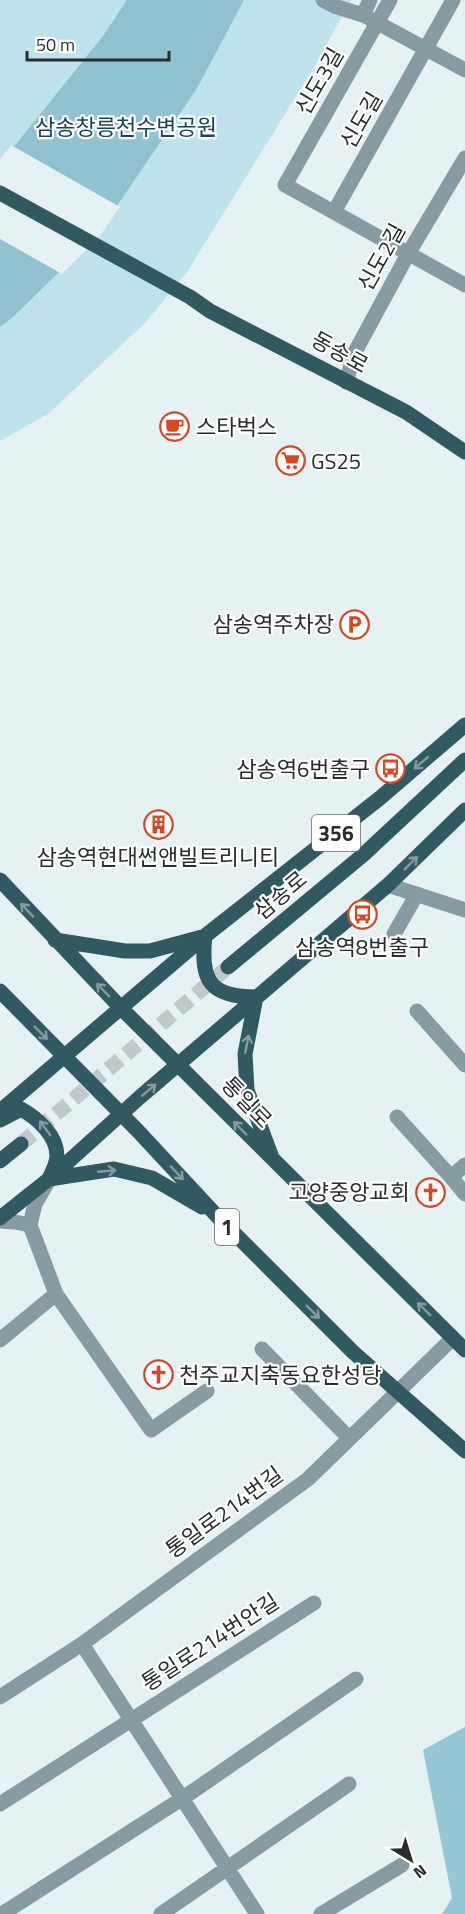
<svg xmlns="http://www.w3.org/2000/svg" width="465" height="1914" font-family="'Titillium Web','Noto Sans KR',sans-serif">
  <rect width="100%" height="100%" fill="#e6f1f3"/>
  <path fill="#bfe3ed" d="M0 0H351L316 64 187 272 146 322 48 414 0 441Z"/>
  <path fill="#95c8d4" d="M465 1727V1914H442L452 1898 423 1750Z"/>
  <path fill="#90c2cf" d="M127 0H244L196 90 97 235 13 317 0 327V164L103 36Z"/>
  <path fill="#e6f1f3" d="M11 145 120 207 99 237 62 274 0 239V159Z"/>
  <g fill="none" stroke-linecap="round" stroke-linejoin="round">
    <path stroke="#c0cacb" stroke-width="15" stroke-dasharray="15 8" stroke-linecap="butt" d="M21 1144 228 967"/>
    <path stroke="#879ca2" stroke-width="15" d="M323 0 334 6 363 15 465 70
      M390 0 285 185 465 285
      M363 15 370 0
      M334 212 453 0
      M346 382 355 352 408 254 465 158
      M388 885 465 910
      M394 934 417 894
      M417 1011 465 1065
      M397 1117 451 1177
      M465 1165 451 1177 465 1194
      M49 1180 35 1204 30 1225 56 1294 151 1430 207 1391
      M0 1221 15 1222 30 1225
      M0 1340 56 1294
      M262 1349 349 1438
      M82 1644 257 1914
      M0 1697 82 1644 308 1479 453 1338
      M0 1804 314 1603
      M2 1914 183 1798 356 1679
      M161 1914 349 1784
      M321 1914 402 1865"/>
    <path stroke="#315962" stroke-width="15" d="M0 193 190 297 210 311 406 412 465 452
      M0 880 121 1008 465 1350
      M205 936C200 981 210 997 256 997
      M55 940 125 951H150L202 937
      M228 967 363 855 465 760
      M0 991 138 1131 217 1216 353 1352 465 1451
      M256 997 245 1054 247 1090 271 1155
      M0 1111 205 936 380 798 465 725
      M0 1120 21 1109C37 1118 57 1135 57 1156 57 1163 52 1172 49 1179
      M0 1161 21 1144
      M49 1179 114 1169 152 1178 202 1207
      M0 1218 49 1179 140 1097 388 885 465 810"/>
  </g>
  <defs><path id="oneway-shaft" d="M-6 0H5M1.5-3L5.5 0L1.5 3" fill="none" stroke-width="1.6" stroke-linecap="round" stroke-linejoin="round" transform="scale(1.5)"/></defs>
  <g stroke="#839ba1">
    <use href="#oneway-shaft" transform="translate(421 763) rotate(139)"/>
    <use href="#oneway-shaft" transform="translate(411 863) rotate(-45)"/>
    <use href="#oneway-shaft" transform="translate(27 910) rotate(-133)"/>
    <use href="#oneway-shaft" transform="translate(103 990) rotate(-134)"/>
    <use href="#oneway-shaft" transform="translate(41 1033) rotate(45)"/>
    <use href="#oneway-shaft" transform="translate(247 1044) rotate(-79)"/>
    <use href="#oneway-shaft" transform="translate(149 1090) rotate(-40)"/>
    <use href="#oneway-shaft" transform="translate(45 1128) rotate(-126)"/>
    <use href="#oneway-shaft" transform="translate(240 1128) rotate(-134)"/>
    <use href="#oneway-shaft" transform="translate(107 1171) rotate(-5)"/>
    <use href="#oneway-shaft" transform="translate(177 1173) rotate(47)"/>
    <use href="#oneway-shaft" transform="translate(424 1309) rotate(-136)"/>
    <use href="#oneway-shaft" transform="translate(313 1312) rotate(45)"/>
  </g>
  <defs>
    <symbol id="cafe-ring" viewBox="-11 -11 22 22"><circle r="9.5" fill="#fff" stroke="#d34a26" stroke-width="1.5"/><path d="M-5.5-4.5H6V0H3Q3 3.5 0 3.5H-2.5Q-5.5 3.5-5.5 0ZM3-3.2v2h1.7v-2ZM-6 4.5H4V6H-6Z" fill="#d34a26"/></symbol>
    <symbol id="supermarket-ring" viewBox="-11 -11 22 22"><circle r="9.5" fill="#fff" stroke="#d34a26" stroke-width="1.5"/><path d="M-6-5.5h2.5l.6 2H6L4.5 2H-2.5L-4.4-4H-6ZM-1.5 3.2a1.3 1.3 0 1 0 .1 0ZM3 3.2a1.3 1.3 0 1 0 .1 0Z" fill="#d34a26"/></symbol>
    <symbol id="parking-ring" viewBox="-11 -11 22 22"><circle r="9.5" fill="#fff" stroke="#d34a26" stroke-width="1.5"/><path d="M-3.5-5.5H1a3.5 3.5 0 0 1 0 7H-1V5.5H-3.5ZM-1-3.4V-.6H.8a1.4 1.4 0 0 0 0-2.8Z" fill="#d34a26"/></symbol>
    <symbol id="bus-ring" viewBox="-11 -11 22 22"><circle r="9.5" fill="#fff" stroke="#d34a26" stroke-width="1.5"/><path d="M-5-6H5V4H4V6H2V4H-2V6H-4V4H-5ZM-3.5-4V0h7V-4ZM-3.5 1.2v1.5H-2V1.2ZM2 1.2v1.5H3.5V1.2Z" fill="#d34a26"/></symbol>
    <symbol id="building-ring" viewBox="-11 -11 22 22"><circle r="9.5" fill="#fff" stroke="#d34a26" stroke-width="1.5"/><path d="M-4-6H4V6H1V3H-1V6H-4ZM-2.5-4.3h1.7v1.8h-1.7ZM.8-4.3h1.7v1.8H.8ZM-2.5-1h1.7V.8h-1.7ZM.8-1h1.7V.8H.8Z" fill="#d34a26"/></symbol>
    <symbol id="church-ring" viewBox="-11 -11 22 22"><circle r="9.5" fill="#fff" stroke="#d34a26" stroke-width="1.5"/><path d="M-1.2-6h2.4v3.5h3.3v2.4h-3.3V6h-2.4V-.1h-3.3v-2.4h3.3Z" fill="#d34a26"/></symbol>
  </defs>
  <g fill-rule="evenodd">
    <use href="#cafe-ring" x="158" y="410" width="33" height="33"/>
    <use href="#supermarket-ring" x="274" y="444" width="33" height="33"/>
    <use href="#parking-ring" x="338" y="608" width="33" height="33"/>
    <use href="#bus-ring" x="374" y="752" width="33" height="33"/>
    <use href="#building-ring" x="142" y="808" width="33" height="33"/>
    <use href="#bus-ring" x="346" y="898" width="33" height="33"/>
    <use href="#church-ring" x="414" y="1176" width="33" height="33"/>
    <use href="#church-ring" x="142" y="1358" width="33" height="33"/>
  </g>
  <g text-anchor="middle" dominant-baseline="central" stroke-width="4.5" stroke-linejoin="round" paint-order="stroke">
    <g fill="#fff" stroke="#686b6c" stroke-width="1.5">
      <rect x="312" y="815" width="48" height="36" rx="4.5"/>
      <rect x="215" y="1209" width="24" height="36" rx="4.5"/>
    </g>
    <g font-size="21" font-weight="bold" fill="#282c2d">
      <text x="336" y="833">356</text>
      <text x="227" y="1227">1</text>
    </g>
    <g font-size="22" fill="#282c2d" stroke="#fff">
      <text transform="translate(319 81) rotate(-60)">신도3길</text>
      <text transform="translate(361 120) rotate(-60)">신도길</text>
      <text transform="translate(381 257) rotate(-61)">신도2길</text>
      <text transform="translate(340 352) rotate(29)">동송로</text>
      <text transform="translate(280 895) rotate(-40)">삼송로</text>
      <text transform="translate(247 1102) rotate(46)">통일로</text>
      <text transform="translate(224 1512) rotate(-36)">통일로214번길</text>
      <text transform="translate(210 1642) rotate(-33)">통일로214번안길</text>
    </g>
    <g font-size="22" fill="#194550" stroke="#fff">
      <text x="126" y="127">삼송창릉천수변공원</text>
    </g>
    <g font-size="22" fill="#282c2d" stroke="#fff" text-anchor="start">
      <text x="196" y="427">스타벅스</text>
      <text x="311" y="461">GS25</text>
      <text x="334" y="624" text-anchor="end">삼송역주차장</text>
      <text x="370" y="769" text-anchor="end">삼송역6번출구</text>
      <text x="158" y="857" text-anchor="middle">삼송역현대썬앤빌트리니티</text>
      <text x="362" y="947" text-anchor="middle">삼송역8번출구</text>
      <text x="410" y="1192" text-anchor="end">고양중앙교회</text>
      <text x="179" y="1375">천주교지축동요한성당</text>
    </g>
  </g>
  <g transform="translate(411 1860) rotate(142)" stroke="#ffffff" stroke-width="4.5" paint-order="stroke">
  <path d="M0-4.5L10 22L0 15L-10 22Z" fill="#282c2d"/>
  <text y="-9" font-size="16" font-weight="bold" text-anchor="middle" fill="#282c2d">N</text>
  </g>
  <path d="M27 51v9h142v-9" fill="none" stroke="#282c2d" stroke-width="3"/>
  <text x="36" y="51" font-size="18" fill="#282c2d" stroke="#ffffff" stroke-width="4.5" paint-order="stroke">50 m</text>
</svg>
